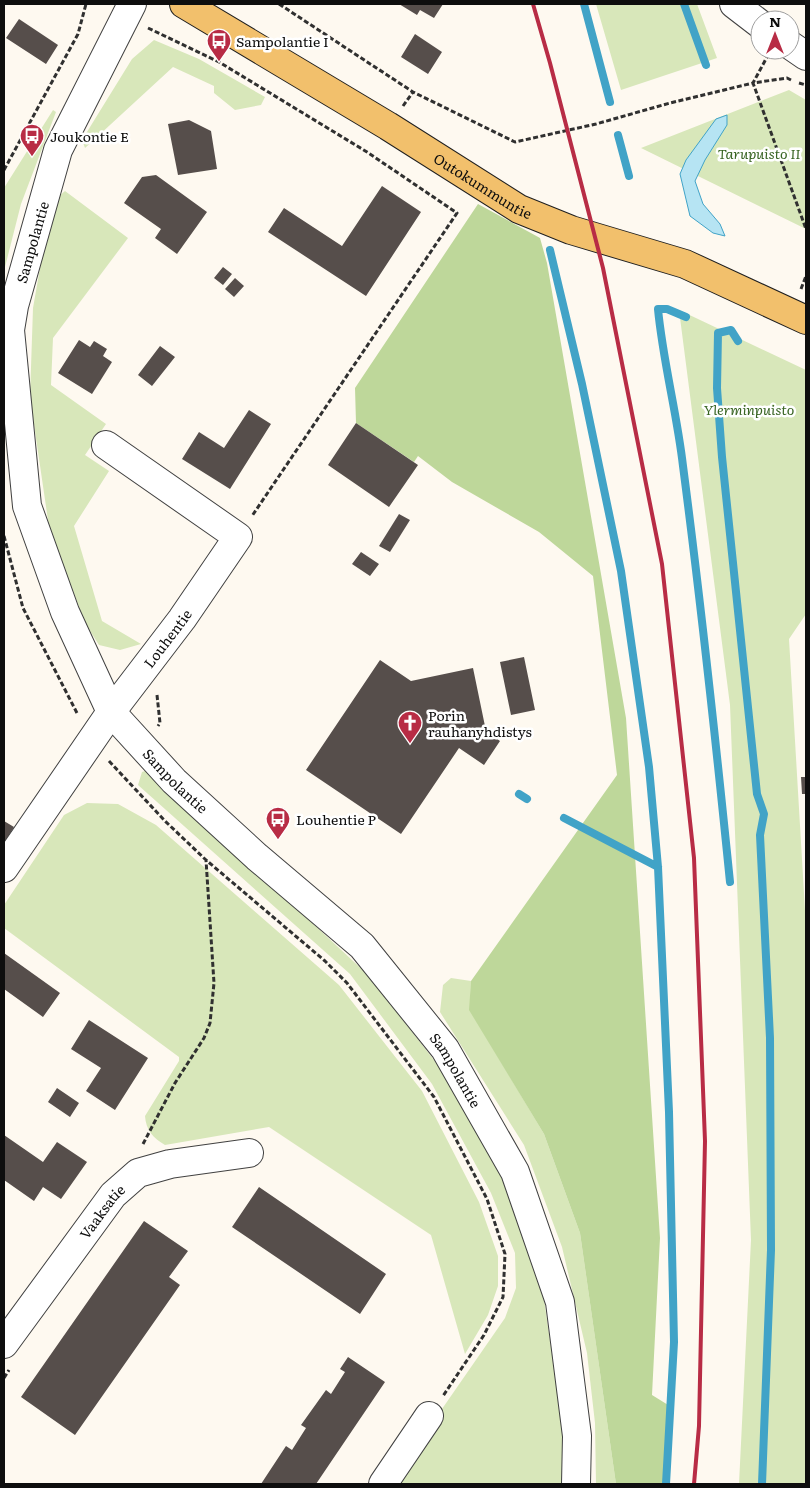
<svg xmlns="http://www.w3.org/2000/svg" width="810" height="1488" font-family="Literata,serif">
  <rect width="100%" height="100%" fill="#fef9f0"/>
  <path fill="#d8e7ba" d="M596 4H697L717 58 621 90Z
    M154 40 199 59 265 97 261 105 235 110 214 93V86L173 67 85 148 82 140 132 59Z
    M789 90 806 100V229L641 148Z
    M53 110 56 112 21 204 4 271V188Z
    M65 191 128 238 53 338 51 385 106 424 85 455 109 471 74 526 102 621 141 644 120 650 99 645 85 623 49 527 30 397 33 308 47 228 58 197Z
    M679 310 806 370V614L789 639 806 927V1484H739L751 1240 730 705Z
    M148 770 367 974 441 1069 505 1183 544 1299 566 1452 565 1484H390L505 1318 516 1288 515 1253 491 1193 432 1084 350 974 138 785 142 772Z
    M87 803 118 804 156 825 339 985 422 1091 479 1202 498 1256V1286L488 1315 465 1354 431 1235 269 1127 165 1145C153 1138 146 1130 145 1116L179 1061V1057L4 928V905L64 815Z
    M451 978 471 981 470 1010 544 1134 580 1233 616 1484H596L595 1423 587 1353 562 1247 524 1145 440 1012 443 985Z"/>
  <path fill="#bed79a" d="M478 204 540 238 547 263 626 718 660 1238 652 1395 673 1408 667 1484H616L580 1233 544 1134 469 1010 471 981 617 775 593 576 539 532 452 482 418 456 414 462 356 423 355 388Z"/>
  <path fill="#b6e4f3" stroke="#41a3c7" d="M727 115V125L705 160 695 181 703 204 720 224 725 236 713 233 690 216 680 174 686 160 716 119Z"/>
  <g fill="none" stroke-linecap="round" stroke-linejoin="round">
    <path stroke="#41a3c7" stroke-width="8" d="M584 4 610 102
      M684 4 706 65
      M618 135 629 176
      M550 250 582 384 621 571 649 767 658 867 669 1112 674 1342 666 1484
      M686 317 667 309H658C663 362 677 413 683 466 701 604 716 743 730 882
      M738 341 731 330 718 333 717 388 722 457 757 794 764 814 760 835 770 1038 771 1250 762 1484
      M519 794 527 799
      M564 818 658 867"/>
  </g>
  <path fill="#564e4b" d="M399 4H443L434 18 420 10 417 15Z
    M19 19 58 45 46 64 6 38Z
    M415 34 442 52 428 74 401 57Z
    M189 120 211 131 217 169 178 175 168 124Z
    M156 175 207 212 177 254 155 238 161 229 124 203 142 177Z
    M382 186 421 212 366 296 268 232 284 208 342 246Z
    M223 267 232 274 223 285 214 278Z
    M235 278 244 286 234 297 225 289Z
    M79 340 90 347 94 341 107 349 103 356 112 362 92 394 58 373Z
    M160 346 175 357 152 386 138 375Z
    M249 410 271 424 230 489 182 459 199 432 224 448Z
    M356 423 418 465 389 507 328 465Z
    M399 514 410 520 390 552 379 546Z
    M361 552 379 564 370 576 352 564Z
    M524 657 535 710 511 715 500 662Z
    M380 660 411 681 473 668 486 731 500 741 484 765 459 748 401 834 306 770Z
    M801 777H806V794H802Z
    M4 821 14 827 4 843Z
    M4 953 60 993 43 1017 4 989Z
    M89 1020 148 1058 115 1110 86 1091 101 1068 71 1049Z
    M57 1088 79 1103 70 1117 48 1102Z
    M4 1135 43 1162 57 1142 87 1162 61 1199 43 1187 34 1201 4 1180Z
    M259 1187 386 1274 360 1314 232 1227Z
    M144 1221 188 1251 169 1277 180 1285 75 1435 21 1397Z
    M348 1357 385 1382 316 1484H261L286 1446 292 1450 306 1428 301 1425 326 1390 331 1394 345 1372 340 1369Z"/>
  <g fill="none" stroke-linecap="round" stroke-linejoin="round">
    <defs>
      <g id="minor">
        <path id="s1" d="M132 4 58 150 14 306 10 330 27 506 65 612 111 712 174 781 257 857 362 946 445 1049 515 1172 560 1302 577 1436 576 1484"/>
        <path d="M734 4 760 24"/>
        <path d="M790 45 806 56"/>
        <path id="s2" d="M4 868 111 712 182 619 238 537 106 445"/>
        <path id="s3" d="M4 1344 113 1195 138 1173 170 1164 249 1153"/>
        <path d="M383 1484 429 1416"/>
      </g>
      <g id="major">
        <path id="s4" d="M184 4 388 126 519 209 571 230 685 264 806 320"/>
      </g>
    </defs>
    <use href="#minor" stroke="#414141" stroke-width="30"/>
    <use href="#major" stroke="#1f1f1f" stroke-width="30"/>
    <path stroke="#303030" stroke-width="3" stroke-dasharray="5 2.5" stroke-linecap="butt" d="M279 4 413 92 515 142 596 124 670 103 753 83 767 57
      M148 28 219 62 367 152 457 213 252 516
      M791 80 787 78 753 83 806 229
      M799 83 806 85
      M403 106 413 92
      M4 170 78 34 86 4
      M801 289 806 276
      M4 536 23 608 78 715
      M157 695 160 723 158 726
      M109 761 165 821 206 860 325 961 347 983 434 1097 487 1199 505 1254 503 1297 484 1335 443 1396
      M143 1144 175 1083 204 1038 210 1023 214 983 206 860
      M4 1378 9 1370"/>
    <use href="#minor" stroke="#fff" stroke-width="28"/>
    <use href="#major" stroke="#f2c06c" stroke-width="28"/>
    <path stroke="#b82c45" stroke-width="4" d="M533 4 550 63 603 268 662 564 694 858 705 1141 699 1426 694 1484"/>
  </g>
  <defs>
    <symbol id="bus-pin" viewBox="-11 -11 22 30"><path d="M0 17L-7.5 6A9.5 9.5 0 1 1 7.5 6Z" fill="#b82c45" stroke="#fff"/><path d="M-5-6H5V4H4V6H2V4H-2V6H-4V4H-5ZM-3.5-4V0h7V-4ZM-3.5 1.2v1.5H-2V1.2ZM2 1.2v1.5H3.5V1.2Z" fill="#fff"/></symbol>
    <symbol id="church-pin" viewBox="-11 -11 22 30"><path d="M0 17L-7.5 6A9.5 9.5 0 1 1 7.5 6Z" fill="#b82c45" stroke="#fff"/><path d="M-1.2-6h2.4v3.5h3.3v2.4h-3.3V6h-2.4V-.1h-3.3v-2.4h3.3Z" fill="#fff"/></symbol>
  </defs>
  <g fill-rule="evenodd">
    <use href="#bus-pin" x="205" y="27" width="28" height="38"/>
    <use href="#bus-pin" x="18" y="122" width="28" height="38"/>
    <use href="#church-pin" x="396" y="709" width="28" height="38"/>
    <use href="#bus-pin" x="264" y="805" width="28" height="38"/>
  </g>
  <g text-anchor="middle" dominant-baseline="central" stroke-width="5" stroke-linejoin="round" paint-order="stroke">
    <g font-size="14" fill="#0e0e0e" stroke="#fff" text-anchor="start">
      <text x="236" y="41">Sampolantie I</text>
      <text x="50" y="136">Joukontie E</text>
      <text x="428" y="715">Porin<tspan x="428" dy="16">rauhanyhdistys</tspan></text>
      <text x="296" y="819">Louhentie P</text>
    </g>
    <g font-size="14" font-style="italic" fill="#376321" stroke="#fff">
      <text x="759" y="153">Tarupuisto II</text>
      <text x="749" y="409">Ylerminpuisto</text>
    </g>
    <g font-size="14" fill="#0e0e0e" stroke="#fff">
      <text stroke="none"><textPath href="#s4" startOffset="350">Outokummuntie</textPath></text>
      <text transform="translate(32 242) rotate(-74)">Sampolantie</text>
      <text stroke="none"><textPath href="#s2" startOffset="282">Louhentie</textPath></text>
      <text stroke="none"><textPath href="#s1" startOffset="844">Sampolantie</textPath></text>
      <text stroke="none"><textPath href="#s1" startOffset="1249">Sampolantie</textPath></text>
      <text stroke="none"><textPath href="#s3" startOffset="165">Vaaksatie</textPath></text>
    </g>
  </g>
  <rect width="810" height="1488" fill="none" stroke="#0e0e0e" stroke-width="10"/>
  <g transform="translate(775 35)"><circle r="24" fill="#ffffff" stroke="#9f9f9f"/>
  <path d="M0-4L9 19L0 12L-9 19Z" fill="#b82c45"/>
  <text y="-8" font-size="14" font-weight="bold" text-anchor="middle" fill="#0e0e0e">N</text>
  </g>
</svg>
